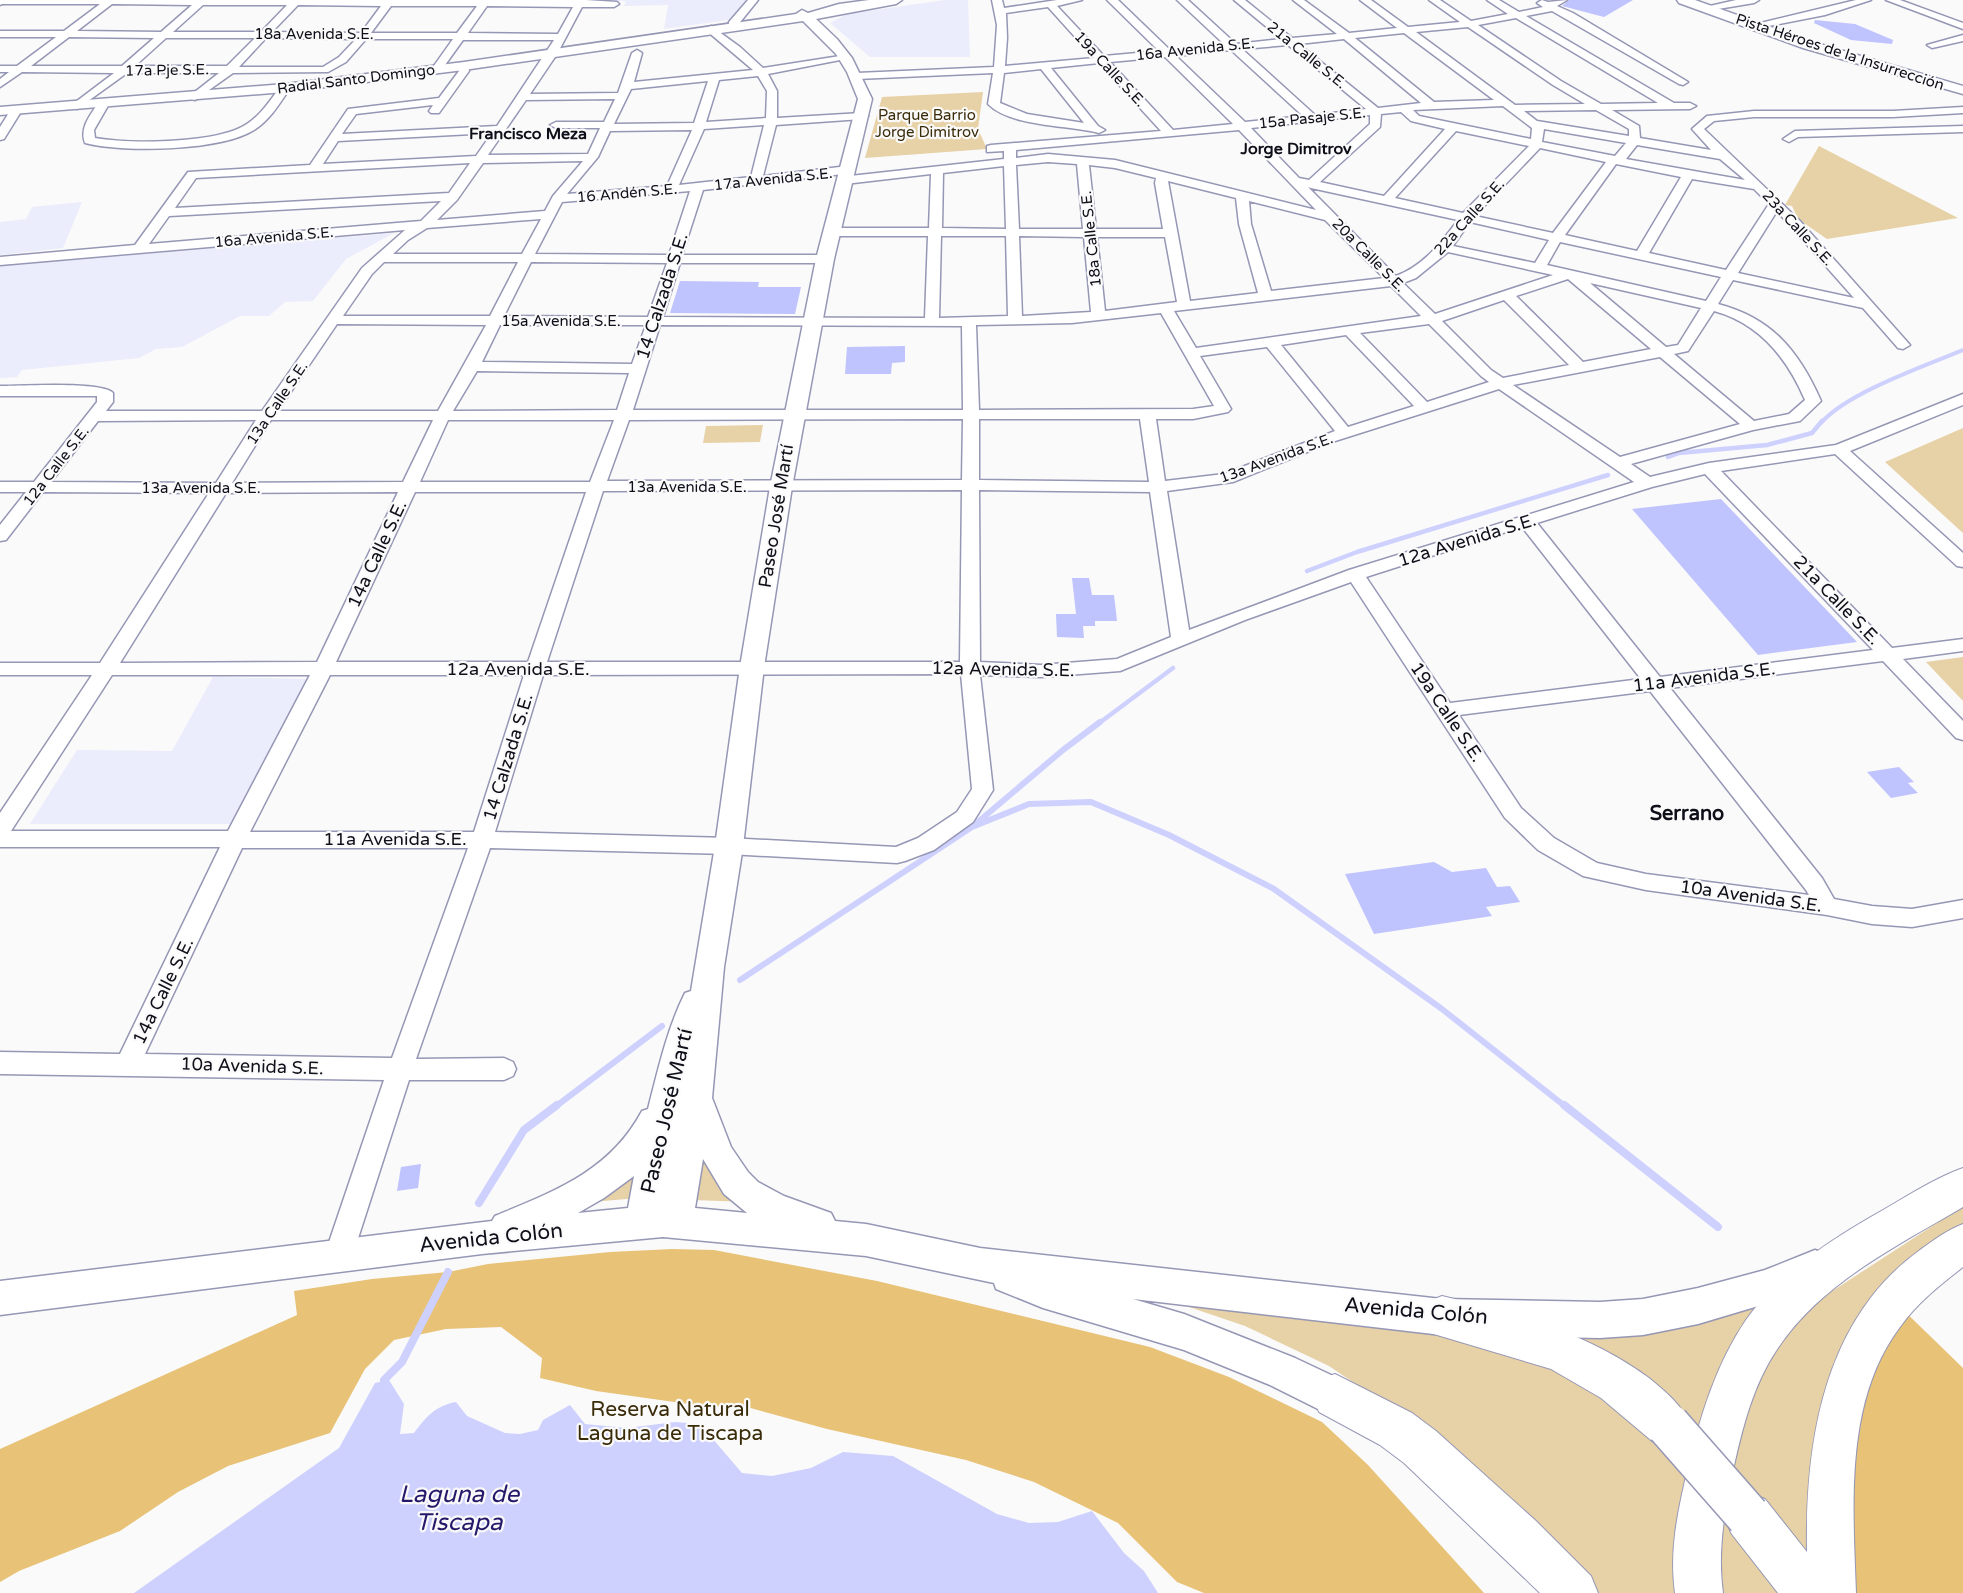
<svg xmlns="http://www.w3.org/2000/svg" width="1963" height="1593" font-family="'Varela Round',sans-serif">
  <rect width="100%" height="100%" fill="#fafafa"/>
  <path fill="#ebecfc" d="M592 0H747L746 6 728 20 664 29 668 5 624 6 626 1Z
    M945 0H968L970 57H870L830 23 847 14Z
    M82 202 63 248 0 255V222L26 219 32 207Z
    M394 233 346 259 313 301 285 302 269 316H240L182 347 156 349 139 358 22 370 17 377 0 378V266Z
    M213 677 308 679 231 824H30L77 750 172 751Z"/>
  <path fill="#e7d1a6" d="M983 92 978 129 987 149 865 158 882 97Z
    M1819 146 1958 218 1827 239 1798 219 1792 206 1785 205Z
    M763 425 760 442 703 443 706 426Z
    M1963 428V533L1885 462Z
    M1963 657V701L1926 662Z
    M698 1135 749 1202 692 1200Z
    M633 1167 638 1198 580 1203Z
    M1963 1206V1234L1914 1267 1822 1593 1720 1470 1769 1351 1817 1301Z
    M1136 1289 1486 1338 1602 1385 1689 1478 1687 1593H1594L1375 1397 1329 1366 1245 1326Z
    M1786 1293 1698 1446 1538 1329Z
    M1712 1506 1793 1593H1712Z"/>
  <path fill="#e7c277" d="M672 1249 714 1250 877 1281 1150 1347 1229 1377 1322 1422 1368 1465 1484 1593H1204L1177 1582 1118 1523 1034 1482 1003 1472 966 1460 827 1429 747 1407 703 1406 596 1391 540 1378 542 1358 501 1327 446 1329 394 1340 365 1369 330 1433 228 1466 178 1492 120 1531 19 1571 0 1582V1449L297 1315 294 1291 372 1279 448 1272 488 1264 610 1252Z
    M1894 1301 1963 1368V1593H1833L1829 1511Z"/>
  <path fill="#ced1fe" d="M389 1380 404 1404 400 1434 414 1433C426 1417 435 1406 456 1402L467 1416 505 1433 520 1434 538 1430 543 1420 570 1405 585 1424 627 1428 675 1422 700 1424 742 1473 772 1476 811 1468 843 1452 893 1456 997 1514 1029 1523 1058 1522 1092 1511 1124 1553 1144 1571 1158 1593H134L339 1448 375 1383Z"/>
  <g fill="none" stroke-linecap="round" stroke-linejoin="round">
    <path stroke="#ced1fe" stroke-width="4" d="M1821 423C1847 393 1924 366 1963 350"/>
    <path stroke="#ced1fe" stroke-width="4.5" d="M1668 457 1679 453 1767 445 1812 433 1822 421
      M1307 571 1357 552 1608 475
      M1098 724 1173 668"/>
    <path stroke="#ced1fe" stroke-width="6" d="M972 827 1029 804 1091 802 1169 835 1274 889 1442 1009 1566 1107
      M740 980 972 827 1063 750 1100 722
      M555 1107 662 1026"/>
    <path stroke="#ced1fe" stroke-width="8" d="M1564 1105 1718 1227
      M479 1203 524 1130 557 1105
      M384 1380 402 1362 448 1272"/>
  </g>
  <path fill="#bfc3fe" d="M1569 0H1633L1604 17 1562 6Z
    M1815 20 1855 24 1893 40 1892 44 1851 40 1814 23Z
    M680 281 759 282 758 287H801L795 314 670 313Z
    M905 346V362L892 363 891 374H845L847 347Z
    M1721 499 1857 642 1758 655 1632 509Z
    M1072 578H1089L1092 595H1114L1117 621H1095V626H1083L1084 638 1057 637 1056 614H1076Z
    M1899 767 1914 782 1908 783 1918 793 1891 798 1867 772Z
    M1434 862 1452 872 1486 868 1497 887 1510 886 1520 902 1486 907 1492 916 1374 934 1345 874Z
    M421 1164 418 1188 397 1191 401 1167Z"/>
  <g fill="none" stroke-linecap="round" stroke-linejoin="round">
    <defs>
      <path id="minor" d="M0 0H586L617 2 619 4 614 7H582L557 54 530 94 618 93 632 53 637 50 642 53 634 82 753 70 707 31 706 29 711 26 740 47 763 68 840 56V60L768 74 777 91V118L862 113 868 116 862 119 776 125 763 176 848 166 854 170 852 173 703 190 682 255H825L832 259 825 263H680L663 317 925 318 928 236H831L825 232 831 228H929L931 174 845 184 841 183V177L1004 159V151L987 152V146L991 145 1161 131 1099 63 1051 68 1098 126 1105 130 1099 133C1068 125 1011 127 988 104L993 73 857 79 852 76 857 73 994 67 997 25 992 0H1002L1004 8 1057 0H1082L1057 6 1104 56 1159 51 1107 0H1118L1170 50 1225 45 1177 0H1188L1236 44 1281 39 1234 0H1245L1292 38 1337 34 1293 0H1304L1349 33 1397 28 1360 0H1371L1408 27 1460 22 1429 0H1440L1471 21 1508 14 1487 0H1499L1519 12 1543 7 1537 3 1542 0 1548 2 1567 0 1557 6 1573 13 1688 82 1683 85 1679 84 1552 11 1526 16 1674 103H1690L1696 106 1690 109 1612 110 1639 126 1640 138 1711 150 1692 129 1707 116 1754 111H1893L1963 107V113L1893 117H1754L1714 121 1704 129 1800 221 1910 345 1903 349 1898 348 1863 308 1733 280 1718 304C1772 318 1799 351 1821 401L1800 421 1753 430 1631 464 1650 477 1709 463 1836 445 1963 394V405L1850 451 1963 553V567L1957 566 1835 454 1721 471 1892 648 1963 639V651L1903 659 1963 721V740L1956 738 1883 661 1670 688 1822 878 1834 899 1872 906 1912 909 1963 900V918L1912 927 1872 924 1827 915 1646 890 1583 876 1538 850 1505 818 1351 582 1245 620 1120 671 1041 677 980 675 993 790 973 822 934 850 905 861 897 863 729 854 490 848 416 1059 504 1058 513 1062 516 1069 513 1076 504 1080H409L352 1257 348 1266 338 1270 328 1266 324 1257 384 1080 0 1074V1052L120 1054 220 847H0V813L92 675H0V663H100L209 493 43 492 6 540 0 541V525L26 492H0V482H34L97 402V396H0V386C20 386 102 381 113 393V402L106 411H262L362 268 405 230 0 265V257L135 245 188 172 310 165 348 109 439 98 459 71 460 64H468L469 71 439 113H431L429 111 433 105 356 114 342 134 497 126 554 40H463L440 72 436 73 431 70 453 39H366L346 62 328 72 233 73 195 100 191 99V95L219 73H127L77 109 71 106 73 104 114 73 22 72 0 87V79L9 72H0V66H17L56 37H0V31H64L100 4H1ZM112 4 192 5 161 32 77 31ZM203 5H287L261 32H173ZM298 5 381 6 361 33 272 32ZM391 6H477L457 33H371ZM487 6 573 7 558 34 468 33ZM1048 7 1094 58 1005 66 1007 38 1006 13ZM1516 18 1658 103 1601 104 1561 81 1478 25ZM1468 27 1553 85 1585 104 1515 105 1416 32ZM1404 33 1494 100 1434 102 1355 38ZM69 37 154 38 122 66H31ZM166 38H255L227 66H135ZM266 38 356 39 339 57 323 67H239ZM1344 39 1421 103 1378 108 1299 44ZM1288 45 1366 109 1315 115 1242 49ZM1231 50 1303 116 1245 122 1176 56ZM1165 57 1233 124 1173 130 1110 62ZM1041 69 1084 123 1027 114 1000 103 1004 73ZM758 76 767 91 766 118 706 122 719 80ZM708 81 694 123 614 124 631 89ZM615 99 604 122H556L550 125 556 128H600L588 154 488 155 526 100ZM1503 106 1532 128 1531 139 1419 116 1413 110ZM1596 110 1629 129V136L1537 121 1524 111ZM1401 112 1411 121 1445 129 1384 196 1320 182 1380 127 1381 114ZM1370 115V124L1309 180 1299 178 1251 128ZM764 125 751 177 679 185 704 129ZM1544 129 1626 143 1615 156 1542 142ZM692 130 667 186 567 194 598 157 610 131ZM1239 130 1316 210 1115 160 1048 154 1016 158V150ZM1456 131 1529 146 1463 213 1395 198ZM492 133 476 156 323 164 338 141ZM1637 145 1720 159 1745 180 1626 159ZM1540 148 1606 162 1553 233 1475 216ZM583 161 553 196 545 211 437 220 457 200 483 163ZM1048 162 1077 164 1083 229H1019L1016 165ZM470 163 449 193 175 208 196 178ZM1616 164 1681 177 1637 251 1565 235ZM1089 165 1115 168 1156 178 1155 183 1163 229H1096ZM1004 166 1006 229 942 228 943 173ZM1692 179 1754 189 1769 204 1726 270 1649 253ZM1168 181 1236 198 1239 224 1258 293 1190 301ZM1308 187 1311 188 1458 220C1442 242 1423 266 1396 276ZM690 191 669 255 535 254 562 202ZM441 201 421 221 149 244 169 216ZM1249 201 1325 220 1384 278 1271 291 1251 224ZM1777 211 1854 298 1738 273ZM541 219 522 254H393L408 240 427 228ZM1470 222 1549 240 1535 263 1453 246ZM941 236H1006L1008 316 939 318ZM1019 236 1084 237 1091 312 1022 316ZM1097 237H1165L1177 302 1105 311ZM1560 242 1721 277 1706 301 1547 265ZM1448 252 1553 275 1435 314 1403 283 1416 278ZM384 262H518L490 316H343L372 274ZM531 262 667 263 648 317 504 316ZM1568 279 1651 349 1583 362 1516 296ZM1590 283 1701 308 1678 345 1666 347ZM1391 286 1421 316 1196 348 1174 311ZM1504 300 1569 365 1503 378 1491 370 1442 321ZM1714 311C1759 323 1787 358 1805 400L1789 414 1754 421 1674 354 1688 351ZM1161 313 1214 406 1193 409 979 410 976 325 1072 323ZM337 324 486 325 438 411H278ZM1429 324 1481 376 1489 382 1427 402 1360 333ZM500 325H646L632 364 482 362ZM660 325 962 326 963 410H633ZM1346 335 1414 406 1348 427 1281 345ZM1267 347 1335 431 1224 474 1165 481 1156 419H1193L1228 412 1231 409 1200 356ZM1660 357 1740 424 1620 457 1513 385ZM477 371 629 373 617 410 453 411ZM1499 389 1634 482 1349 570 1189 630 1167 491 1233 482 1332 442ZM963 419 962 480 607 481 629 420ZM979 419H1140L1149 482 979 480ZM256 420 216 483 51 482 98 421ZM271 420H433L403 482 232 483ZM448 420H614L590 482H420ZM1705 474 1873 650 1660 677 1537 523 1652 487ZM962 490 960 662H547L603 491ZM979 490 1150 492 1171 637 1117 659 1041 665 980 662ZM398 492 317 662 120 663 226 493ZM415 492H586L528 662H336ZM1522 527 1641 679 1450 703 1366 577ZM961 674 972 789 957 812 918 838 896 847 729 838 495 832 543 675ZM112 675H310L228 831H11ZM330 675H524L474 832H250ZM1650 691 1806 890 1809 895 1646 874 1597 863 1554 838 1521 808 1459 715ZM242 848H468L392 1058 145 1054Z
        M748 0H758L737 26H729V22Z
        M1736 0H1759L1754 3 1706 11 1701 8Z
        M1856 0H1871L1825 15 1753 29 1748 26Z
        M1886 0H1900L1963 23V29Z
        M1963 35V41L1932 48 1927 45Z
        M285 85 290 88C280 103 270 120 254 130 221 151 123 153 85 143 79 128 91 114 99 102L103 101 109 104 94 130 95 138C130 144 217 144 247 124 261 115 271 99 281 86Z
        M16 107 22 110 4 139 0 140V127L12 108Z
        M1963 126V132L1798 137 1789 142 1783 139 1795 131Z"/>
      <path id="major" d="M0 0H10L0 5Z
        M869 0H902L896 4 816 19 837 39 852 58 872 99 834 259 792 487 764 667 743 846 724 967 712 1098 731 1147 748 1172 758 1182 784 1196 831 1213 835 1221 866 1224 980 1248 1442 1299 1600 1302 1643 1299 1698 1288 1765 1270 1815 1250 1828 1255 1833 1267 1828 1279 1765 1304 1698 1324 1643 1335 1600 1338 1442 1335 1133 1299 1184 1314 1295 1358 1348 1383 1361 1392 1367 1405 1361 1418 1348 1424 1270 1385 1184 1350 1043 1308 996 1289 994 1283 866 1256 663 1237 482 1254 0 1315V1281L492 1221 495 1216C555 1191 610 1171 642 1111L648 1109C658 1070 667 1029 685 993L691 991 715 846 740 667 770 487 816 259 858 99 847 72 836 54 803 21 464 70 285 92 0 115V107L285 84 464 62 796 14 802 10 808 13 839 4ZM703 1159 724 1194 747 1213 695 1208ZM634 1176 628 1208 578 1213 604 1198Z
        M1677 0H1695L1813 42 1963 86V94L1803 48 1679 3Z"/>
      <path id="highway" d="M1963 1168V1207C1897 1246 1819 1284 1776 1351 1753 1386 1743 1426 1734 1466 1725 1509 1717 1549 1723 1593H1675C1669 1550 1678 1510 1688 1468 1700 1417 1716 1364 1746 1320 1779 1273 1833 1238 1883 1210 1909 1195 1935 1178 1963 1168Z
        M1963 1224V1267C1940 1285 1917 1303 1900 1327 1844 1401 1853 1506 1856 1593H1778L1731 1533 1725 1516 1731 1499 1748 1493 1765 1499 1807 1552C1805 1441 1824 1319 1920 1250 1934 1240 1947 1230 1963 1224Z
        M1442 1296C1515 1313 1588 1333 1649 1378 1666 1392 1682 1405 1690 1425L1684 1441 1668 1447 1652 1441 1601 1398 1551 1369 1427 1332 1421 1317 1427 1302Z
        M1335 1374 1412 1413 1436 1431 1536 1521 1591 1576 1598 1593H1540L1404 1463 1380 1445 1319 1412 1313 1396 1319 1380Z"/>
    </defs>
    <use href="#minor" stroke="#9597b5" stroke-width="3"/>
    <use href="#major" stroke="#9597b5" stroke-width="3"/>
    <use href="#highway" stroke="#9597b5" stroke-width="2"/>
    <use href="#minor" fill="#fff" fill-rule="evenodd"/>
    <use href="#major" fill="#fff" fill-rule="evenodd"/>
    <use href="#highway" fill="#fff" fill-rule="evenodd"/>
    <defs>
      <path id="highway-bridge" d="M1668 1425 1748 1516"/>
    </defs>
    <use href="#highway-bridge" stroke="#9597b5" stroke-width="46" stroke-linecap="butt"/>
    <use href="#highway-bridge" stroke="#fff" stroke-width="43"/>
  </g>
  <g text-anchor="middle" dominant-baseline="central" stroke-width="4.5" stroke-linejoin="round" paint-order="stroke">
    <g font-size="15" fill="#0f0f1a" stroke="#fafafa">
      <text x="314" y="34">18a Avenida S.E.</text>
      <text transform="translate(1195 49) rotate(-6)">16a Avenida S.E.</text>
      <text transform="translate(1840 52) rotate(18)">Pista Héroes de la Insurrección</text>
      <text transform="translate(1307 55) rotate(39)">21a Calle S.E.</text>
      <text transform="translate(1110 69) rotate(47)">19a Calle S.E.</text>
      <text transform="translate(167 70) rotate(-1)">17a Pje S.E.</text>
      <text transform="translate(356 79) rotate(-7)">Radial Santo Domingo</text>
      <text transform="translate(1312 118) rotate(-6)">15a Pasaje S.E.</text>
      <text transform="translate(773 179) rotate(-6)">17a Avenida S.E.</text>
      <text transform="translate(627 193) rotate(-5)">16 Andén S.E.</text>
      <text transform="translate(1469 217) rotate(-48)">22a Calle S.E.</text>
      <text transform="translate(1798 228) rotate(47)">23a Calle S.E.</text>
      <text transform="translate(274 237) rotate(-5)">16a Avenida S.E.</text>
      <text transform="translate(1091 239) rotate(-96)">18a Calle S.E.</text>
      <text transform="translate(1369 255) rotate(45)">20a Calle S.E.</text>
      <text x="561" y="321">15a Avenida S.E.</text>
      <text transform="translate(277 403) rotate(-56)">13a Calle S.E.</text>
      <text transform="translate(1276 458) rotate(-20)">13a Avenida S.E.</text>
      <text transform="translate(56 466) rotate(-52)">12a Calle S.E.</text>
      <text x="687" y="487">13a Avenida S.E.</text>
      <text x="201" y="488">13a Avenida S.E.</text>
    </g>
    <g font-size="15" fill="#3a2b09" stroke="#fafafa">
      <text x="927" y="115">Parque Barrio<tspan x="927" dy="17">Jorge Dimitrov</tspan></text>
    </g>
    <g font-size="16" font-weight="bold" fill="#0f0f1a" stroke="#fafafa">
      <text x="528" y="134">Francisco Meza</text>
      <text x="1296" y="149">Jorge Dimitrov</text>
    </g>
    <g font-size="18" fill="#0f0f1a" stroke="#fafafa">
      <text transform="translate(662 296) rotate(-72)">14 Calzada S.E.</text>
      <text transform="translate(776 516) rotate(-81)">Paseo José Martí</text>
      <text transform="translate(1467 540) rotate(-17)">12a Avenida S.E.</text>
      <text transform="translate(377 554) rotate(-65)">14a Calle S.E.</text>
      <text transform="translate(1837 600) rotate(46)">21a Calle S.E.</text>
      <text x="518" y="669">12a Avenida S.E.</text>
      <text transform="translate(1003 669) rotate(1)">12a Avenida S.E.</text>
      <text transform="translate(1704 677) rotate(-7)">11a Avenida S.E.</text>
      <text transform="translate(1447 712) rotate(56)">19a Calle S.E.</text>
      <text transform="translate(508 757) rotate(-73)">14 Calzada S.E.</text>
      <text x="395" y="839">11a Avenida S.E.</text>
      <text transform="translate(1751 896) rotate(8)">10a Avenida S.E.</text>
      <text transform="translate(163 991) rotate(-64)">14a Calle S.E.</text>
      <text transform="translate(252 1066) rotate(2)">10a Avenida S.E.</text>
    </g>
    <g font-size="20" font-weight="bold" fill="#0f0f1a" stroke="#fafafa">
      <text x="1687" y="814">Serrano</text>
    </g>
    <g font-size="21" fill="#0f0f1a" stroke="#fafafa">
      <text transform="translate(667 1111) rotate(-77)">Paseo José Martí</text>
      <text transform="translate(491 1238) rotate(-6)">Avenida Colón</text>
      <text transform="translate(1416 1311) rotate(5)">Avenida Colón</text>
    </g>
    <g font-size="21" fill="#3a2b09" stroke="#fafafa">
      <text x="670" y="1409">Reserva Natural<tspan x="670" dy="24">Laguna de Tiscapa</tspan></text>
    </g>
    <g font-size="24" font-style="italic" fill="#25186a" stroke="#fafafa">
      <text x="459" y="1494">Laguna de<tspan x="459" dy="28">Tiscapa</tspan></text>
    </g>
  </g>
</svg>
